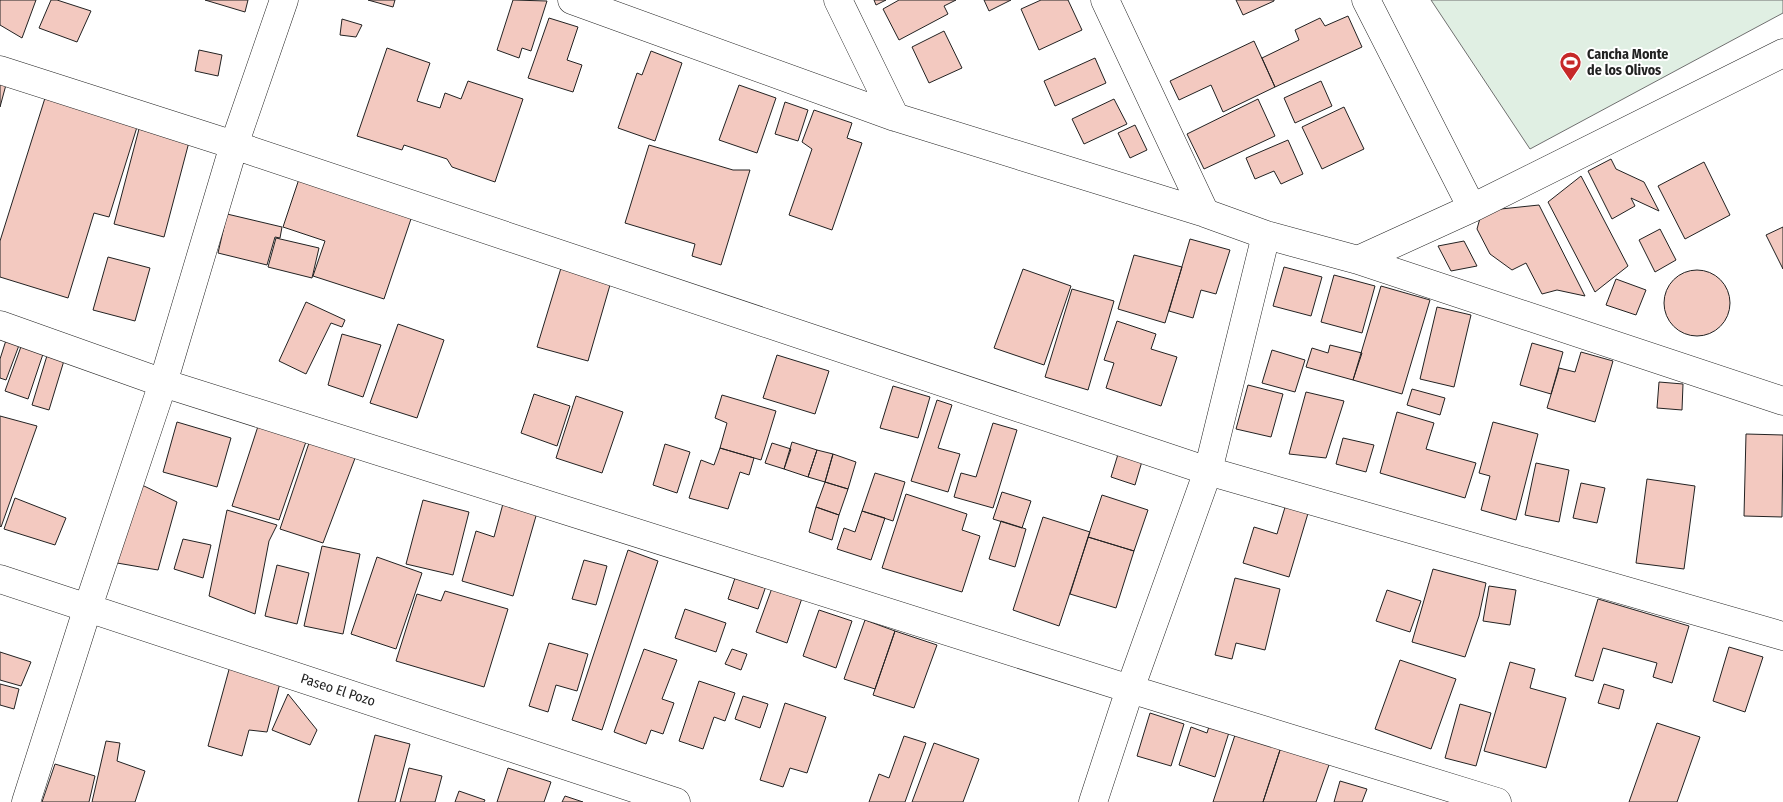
<svg xmlns="http://www.w3.org/2000/svg" width="1783" height="802" font-family="'Fira Sans Condensed',sans-serif">
  <rect width="100%" height="100%" fill="#fff"/>
  <path fill="#e0efe3" stroke="#6f6f6f" d="M1431 0H1783V13L1530 149Z"/>
  <path fill="#f3c9c0" stroke="#222" d="M0 0H36L22 38 0 25Z
    M51 0H57L91 11 77 42 39 28Z
    M205 0H248L245 12Z
    M368 0H395L393 7Z
    M513 0 547 1 531 51 522 48 519 58 497 50Z
    M874 0H886L876 5Z
    M899 0H956L944 6 948 14 899 40 883 9Z
    M984 0H1011L989 11Z
    M1041 0H1068L1082 30 1039 50 1021 9Z
    M1236 0H1274V1L1243 15Z
    M1348 16 1362 47 1275 87 1262 58 1299 40 1295 30 1320 18 1325 26Z
    M549 18 578 27 567 60 582 65 573 92 528 78Z
    M342 19 362 25 356 37 340 35Z
    M944 31 962 68 929 83 912 47Z
    M1254 41 1275 87 1223 112 1211 85 1179 100 1170 81Z
    M387 48 430 63 417 101 440 108 445 93 461 99 468 81 523 99 495 182 452 167 447 159 404 145 402 150 357 136Z
    M199 50 222 55 218 76 195 71Z
    M651 51 682 63 655 141 618 128 637 73 642 75Z
    M1095 58 1106 83 1055 106 1044 81Z
    M0 79 7 81 0 107Z
    M1321 81 1332 106 1295 123 1284 98Z
    M739 85 776 98 757 153 719 140Z
    M45 98 137 127 109 217 94 213 68 298 0 277V241Z
    M1114 99 1127 124 1084 144 1072 119Z
    M1258 99 1275 136 1204 169 1187 134Z
    M785 102 808 110 798 141 775 134Z
    M1344 107 1364 149 1322 169 1302 127Z
    M814 110 852 123 847 138 862 143 832 230 789 215 812 149 802 142Z
    M1135 125 1147 150 1130 158 1118 133Z
    M139 129 189 142 164 237 114 224Z
    M1288 140 1303 174 1281 184 1274 171 1255 179 1246 158Z
    M649 145 733 170H750L721 265 692 256 695 244 625 223Z
    M1611 159 1616 169 1644 182 1659 211 1631 198 1635 206 1612 219 1588 171Z
    M1704 162 1730 215 1685 239 1658 186Z
    M301 173 414 210 384 299 313 276 325 241 283 227Z
    M1581 176 1628 266 1595 292 1548 202Z
    M1539 205 1585 296 1557 290 1542 294 1526 263 1512 270 1490 254 1477 229 1482 211Z
    M227 214 282 227 280 238 275 237 267 265 218 253Z
    M1783 227V269L1766 235Z
    M1660 229 1676 260 1655 272 1639 240Z
    M276 238 319 248 312 278 268 267Z
    M1190 239 1230 250 1216 294 1201 290 1193 318 1169 311Z
    M1464 241 1477 266 1451 271 1438 246Z
    M1134 255 1182 267 1165 323 1118 309Z
    M108 257 150 268 135 321 93 310Z
    M1284 267 1322 277 1311 316 1273 306Z
    M561 268 610 285 588 361 537 347Z
    M1023 269 1071 286 1044 365 994 348Z
    M1664 303a33 33 0 1 1 66 0a33 33 0 1 1-66 0Z
    M1334 275 1375 286 1362 333 1321 322Z
    M1616 279 1646 290 1636 315 1606 305Z
    M1381 286 1430 300 1402 394 1353 380Z
    M1072 289 1114 301 1088 390 1045 377Z
    M306 302 345 320 342 327 331 323 306 374 279 361Z
    M1437 307 1471 315 1454 387 1420 379Z
    M1117 321 1156 334 1151 349 1177 357 1161 406 1106 388 1114 363 1104 360Z
    M398 324 444 340 417 418 370 403Z
    M8 334 21 340 6 380 0 378V359Z
    M342 334 381 345 363 397 328 385Z
    M23 341 45 348 28 399 5 391Z
    M1532 343 1563 352 1551 394 1520 385Z
    M1330 345 1362 353 1353 380 1306 367 1312 348 1328 353Z
    M49 349 66 354 49 410 32 405Z
    M1272 350 1305 360 1295 392 1262 383Z
    M1581 352 1613 361 1595 422 1547 408 1559 368 1575 372Z
    M777 355 829 371 815 414 763 398Z
    M1659 382 1683 384 1682 410 1657 408Z
    M1248 385 1283 394 1271 437 1236 429Z
    M893 386 930 397 918 438 880 428Z
    M1412 389 1445 398 1440 415 1407 405Z
    M1306 392 1344 401 1326 458 1289 454Z
    M534 394 570 406 557 446 521 433Z
    M722 395 776 411 761 460 720 448 727 423 715 418Z
    M576 396 623 412 602 473 556 458Z
    M937 400 952 405 938 448 960 454 948 492 911 481Z
    M1397 412 1434 423 1426 449 1476 463 1465 498 1380 473Z
    M0 416 37 426 1 527 0 526Z
    M261 417 310 430 279 520 232 506Z
    M177 422 231 438 217 487 163 472Z
    M1493 422 1538 434 1516 520 1481 510 1490 476 1479 473Z
    M993 423 1017 430 993 508 954 497 961 473 976 477Z
    M1746 434 1783 435 1782 517 1744 516Z
    M311 437 357 453 323 543 280 529Z
    M1343 438 1374 445 1366 472 1336 464Z
    M792 442 817 450 808 477 784 469Z
    M772 443 791 449 784 469 765 463Z
    M665 444 690 452 677 493 653 485Z
    M720 448 754 458 749 475 740 472 728 509 689 498 701 460 714 465Z
    M817 450 833 454 825 482 808 477Z
    M1119 451 1143 458 1135 485 1111 477Z
    M833 454 856 462 848 489 825 482Z
    M1536 463 1569 470 1559 522 1525 515Z
    M875 473 905 482 893 521 862 511Z
    M1647 479 1695 486 1684 569 1636 563Z
    M825 482 848 489 839 515 816 507Z
    M1581 483 1605 488 1597 523 1573 518Z
    M142 485 177 502 158 570 117 563Z
    M1002 492 1031 501 1022 528 993 519Z
    M906 494 967 514 962 530 980 536 962 592 882 568Z
    M1102 495 1148 510 1134 551 1088 537Z
    M15 498 66 518 55 545 4 529Z
    M423 500 469 512 453 575 406 564Z
    M504 500 538 509 513 596 462 581 476 531 494 537Z
    M1286 504 1309 510 1289 577 1243 563 1254 527 1277 534Z
    M816 507 839 515 832 540 809 532Z
    M227 510 277 525 269 541 255 614 209 596Z
    M862 511 885 518 871 560 837 549 844 528 855 532Z
    M1043 517 1090 532 1059 626 1013 610Z
    M1001 521 1026 529 1015 567 989 559Z
    M1088 537 1134 551 1116 608 1070 594Z
    M183 539 211 545 203 578 174 569Z
    M322 546 360 554 343 634 304 626Z
    M628 550 658 561 602 730 572 720Z
    M377 557 422 573 396 649 351 634Z
    M584 560 607 566 596 605 572 599Z
    M277 565 309 573 297 624 265 616Z
    M1433 569 1486 583 1479 616 1465 657 1412 642Z
    M736 575 766 586 758 609 728 599Z
    M1235 578 1280 589 1265 650 1236 643 1232 659 1215 655Z
    M1489 586 1516 590 1510 625 1483 621Z
    M772 588 802 598 787 643 756 632Z
    M1387 590 1421 601 1410 632 1376 621Z
    M445 591 508 609 484 687 396 661 417 594 441 601Z
    M1598 599 1689 626 1672 683 1653 677 1657 663 1603 648 1593 681 1575 676Z
    M685 609 726 623 716 652 675 638Z
    M819 610 852 621 836 668 803 656Z
    M865 620 895 631 875 689 844 679Z
    M895 631 937 645 914 708 873 695Z
    M549 643 588 654 577 691 556 685 548 712 529 706Z
    M1729 647 1763 657 1745 712 1713 701Z
    M644 649 677 660 662 699 674 703 663 734 651 730 646 744 614 732Z
    M732 649 747 654 741 670 725 664Z
    M0 652 31 662 21 686 0 680Z
    M1400 660 1456 679 1431 749 1375 729Z
    M1510 662 1535 669 1530 688 1566 698 1546 768 1484 751Z
    M230 666 280 683 267 732 249 730 242 756 208 746Z
    M699 681 735 693 725 721 714 717 703 749 679 741Z
    M0 684 19 689 14 709 0 705Z
    M1604 684 1624 690 1619 709 1598 703Z
    M288 694 317 730 310 745 272 730Z
    M743 696 768 704 760 728 735 719Z
    M785 703 826 717 807 773 790 768 783 787 760 780Z
    M1460 704 1491 713 1476 766 1445 758Z
    M1150 713 1184 724 1171 766 1137 756Z
    M1211 720 1231 726 1215 777 1179 765 1191 727 1207 733Z
    M1657 723 1700 737 1677 802H1629Z
    M1236 732 1281 747 1263 802H1213Z
    M375 735 410 744 395 802H358Z
    M904 736 926 743 905 802H869L879 774 889 778Z
    M106 741 120 743 117 761 145 771 135 802H92Z
    M934 743 979 759 963 802H912Z
    M1281 747 1330 762 1316 802H1263Z
    M55 764 95 776 89 802H42Z
    M409 768 442 776 435 802H400Z
    M508 768 551 782 544 802H497Z
    M1340 781 1367 789 1362 802H1334Z
    M459 791 485 800 484 802H455Z
    M565 796 583 802H562Z"/>
  <g fill="none" stroke-linecap="round" stroke-linejoin="round">
    <defs>
      <path id="minor" d="M572 0 895 117 1205 213
        M838 0 895 117
        M1105 0 1205 213 1266 235 1358 260 1472 208 1783 53
        M1366 0 1472 208
        M0 70 234 145 1208 471 1783 636
        M1358 260 1783 401
        M0 325 163 383 1130 689 1497 802
        M0 579 676 802
        M26 802 88 607 163 383 234 145 284 0
        M1093 802 1130 689 1208 471 1266 235"/>
    </defs>
    <use href="#minor" stroke="#222" stroke-width="29"/>
    <use href="#minor" stroke="#fff" stroke-width="28"/>
  </g>
  <defs>
    <symbol id="stadium-pin" viewBox="-11 -11 22 30"><path d="M0 17L-7.5 6A9.5 9.5 0 1 1 7.5 6Z" fill="#c62828" stroke="#fff"/><path d="M0-5a6.5 5 0 1 0 0 10a6.5 5 0 1 0 0-10ZM-3.5-1.8h7v3.6h-7Z" fill="#fff"/></symbol>
  </defs>
  <g fill-rule="evenodd">
    <use href="#stadium-pin" x="1558" y="50" width="25" height="34"/>
  </g>
  <g text-anchor="middle" dominant-baseline="central" stroke-width="4" stroke-linejoin="round" paint-order="stroke">
    <g font-size="14" font-weight="bold" fill="#222" stroke="#fff" text-anchor="start">
      <text x="1587" y="54">Cancha Monte<tspan x="1587" dy="16">de los Olivos</tspan></text>
    </g>
    <g font-size="14" fill="#222" stroke="#fff">
      <text transform="translate(338 690) rotate(18)">Paseo El Pozo</text>
    </g>
  </g>
</svg>
